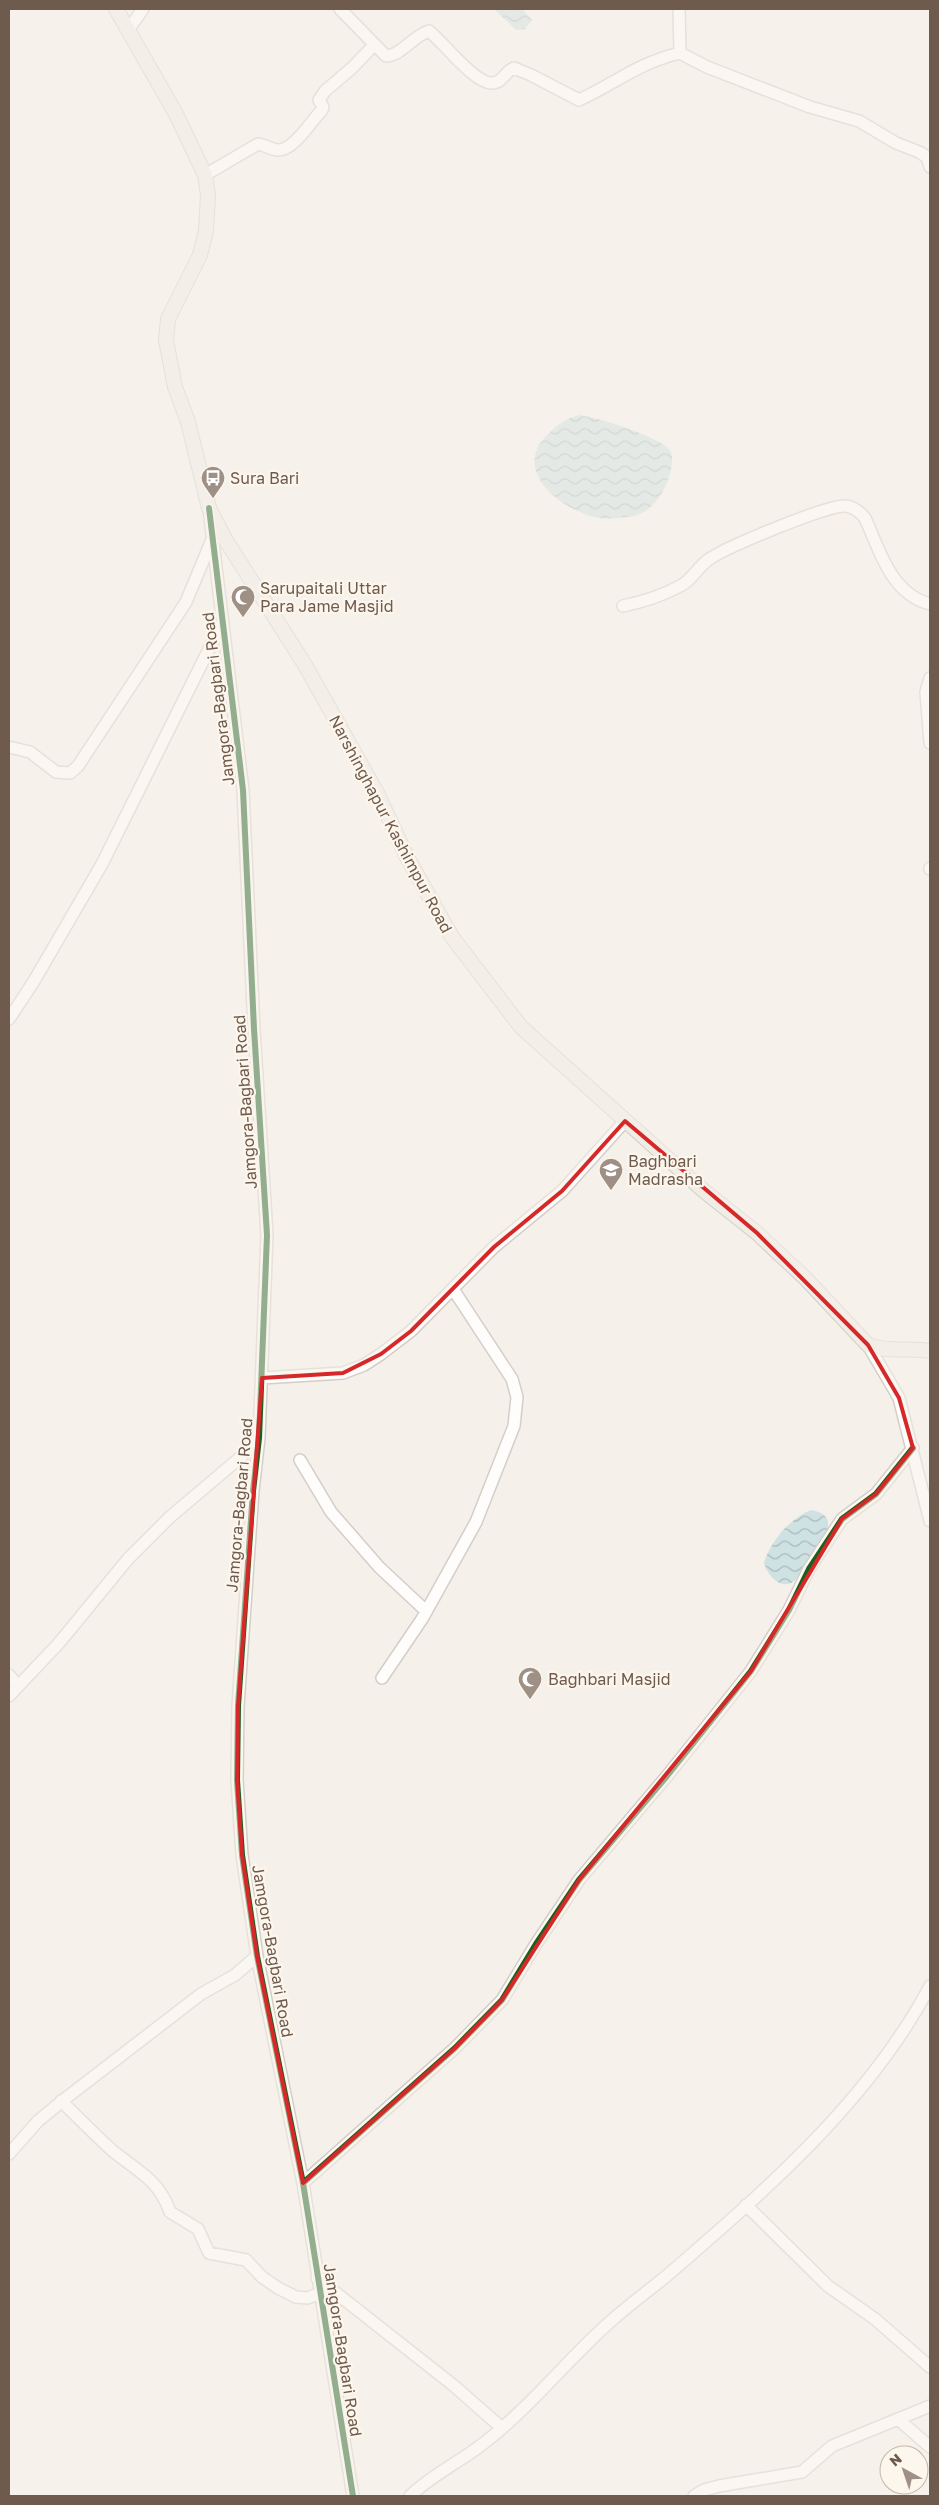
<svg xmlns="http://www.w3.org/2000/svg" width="939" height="2505" font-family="'Golos Text',sans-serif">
  <defs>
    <pattern id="water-waves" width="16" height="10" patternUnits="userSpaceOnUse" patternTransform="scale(1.25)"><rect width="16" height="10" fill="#cee1e3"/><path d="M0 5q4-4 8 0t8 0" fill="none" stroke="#abb9ba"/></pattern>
  </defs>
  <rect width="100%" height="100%" fill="#f5f1ea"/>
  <path fill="url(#water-waves)" d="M494 9H522L532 20 525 29 516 30Z
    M580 415C599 418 654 435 668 448 674 454 672 462 671 470 666 491 652 515 628 517 617 518 605 520 594 517 559 508 511 470 548 434 558 424 566 418 580 415Z
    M811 1510C842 1515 824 1541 813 1556 807 1565 801 1578 791 1583 779 1589 766 1573 764 1562 772 1540 789 1519 811 1510Z"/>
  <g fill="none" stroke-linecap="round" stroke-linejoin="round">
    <defs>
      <path id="minor" d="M340 9 386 56C401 56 414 35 429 31 443 42 475 84 492 83 503 83 505 71 514 68L531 75 579 100C616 83 638 63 680 53L707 67 810 107 859 121 896 143 919 152 927 157 930 167
        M679 9 680 53
        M128 30 143 9
        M205 175 258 144C264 145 271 149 277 150 293 152 312 120 322 110L323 107 319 100 325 91 352 68 374 45
        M209 509 243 790 254 1029 267 1235 259 1438 253 1491 238 1706 237 1780 242 1855 257 1956 303 2183 353 2496
        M623 606C642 602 662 596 680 586 691 581 698 567 708 560 724 548 829 504 846 506 854 507 860 512 865 518 880 551 891 594 930 604
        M930 678 926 692 930 743
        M9 747 30 752 56 772 70 773 78 766 186 602 211 542
        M930 868V869
        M9 1019 34 981 102 864 222 623
        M868 1345 899 1398 930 1521
        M262 1378 343 1373 364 1365 381 1354 411 1331 494 1247 562 1191 625 1121
        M300 1460 331 1512 379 1567 426 1611
        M9 1675 18 1686
        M382 1678 422 1619 476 1522 514 1426 517 1397 512 1379 453 1289
        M9 1696 59 1643 128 1559 170 1517 242 1456 259 1438
        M61 2101C79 2118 96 2136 114 2152 139 2172 159 2180 170 2212L198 2229 209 2253 246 2260 262 2277 278 2288 296 2297 308 2298 319 2293
        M9 2154 38 2121 66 2098 201 1994 235 1975 257 1956
        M303 2183 455 2048 502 2000 536 1944 579 1880 667 1776 751 1671 789 1610 809 1569 842 1519 876 1494 913 1448
        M746 2205 828 2286 875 2319 930 2367
        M317 2278 453 2385 502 2428
        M898 2419 930 2447
        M410 2496C434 2473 464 2460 489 2439 533 2404 569 2358 611 2321 630 2304 651 2289 670 2273 767 2189 869 2101 930 1986
        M694 2496 704 2490 719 2486 802 2472 832 2446 930 2406"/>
      <path id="major" d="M116 9 176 114 205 175 208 195 206 231 200 255 168 319 166 340 175 387 188 422 209 508 225 539 305 665 377 793 407 857 452 937 521 1027 704 1191 757 1233 806 1279 868 1345C884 1352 911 1348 930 1351"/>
    </defs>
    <use href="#minor" stroke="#d4cec8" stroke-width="14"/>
    <use href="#major" stroke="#d3cdc7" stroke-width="16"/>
    <use href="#minor" stroke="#fefdfc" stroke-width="11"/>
    <use href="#major" stroke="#f0ede6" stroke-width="14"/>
    <defs>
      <path id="cycleway" d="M209 508 243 790 254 1029 267 1235 259 1438 253 1491 238 1706 237 1780 242 1855 257 1956 303 2183 353 2496
        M303 2183 455 2048 502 2000 536 1944 579 1880 667 1776 751 1671 789 1610 809 1569 842 1519 876 1494 913 1448"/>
    </defs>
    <use href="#cycleway" stroke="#fdf6ec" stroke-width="9"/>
    <use href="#cycleway" stroke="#1b5e20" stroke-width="6"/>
  </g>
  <path d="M0 0H939V2505H0ZM625 1121 757 1233 868 1345 899 1398 913 1448 876 1494 842 1519 751 1671 579 1880 502 2000 455 2048 303 2183 257 1956 242 1855 237 1780 238 1706 262 1378 343 1373 381 1354 411 1331 494 1247 562 1191Z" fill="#f5f1ea" fill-opacity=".55" fill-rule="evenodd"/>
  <path fill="none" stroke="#d62828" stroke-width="4" stroke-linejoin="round" d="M625 1121 757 1233 868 1345 899 1398 913 1448 876 1494 842 1519 751 1671 579 1880 502 2000 455 2048 303 2183 257 1956 242 1855 237 1780 238 1706 262 1378 343 1373 381 1354 411 1331 494 1247 562 1191Z"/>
  <defs>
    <symbol id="bus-pin" viewBox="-11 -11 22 30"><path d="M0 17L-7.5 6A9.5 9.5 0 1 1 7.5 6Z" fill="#9e9085" stroke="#fdf6ec"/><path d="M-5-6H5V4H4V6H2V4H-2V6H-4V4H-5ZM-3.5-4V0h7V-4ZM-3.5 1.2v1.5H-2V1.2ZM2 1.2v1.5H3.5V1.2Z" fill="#fff"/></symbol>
    <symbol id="mosque-pin" viewBox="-11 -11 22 30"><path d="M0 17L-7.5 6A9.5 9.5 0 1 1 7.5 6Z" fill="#9e9085" stroke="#fdf6ec"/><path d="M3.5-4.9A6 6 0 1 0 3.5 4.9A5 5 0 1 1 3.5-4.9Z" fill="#fff"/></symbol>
    <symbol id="university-pin" viewBox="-11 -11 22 30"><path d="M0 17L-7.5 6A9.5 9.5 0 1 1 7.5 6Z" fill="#9e9085" stroke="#fdf6ec"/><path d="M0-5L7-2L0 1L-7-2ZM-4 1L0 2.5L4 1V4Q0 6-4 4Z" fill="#fff"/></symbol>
  </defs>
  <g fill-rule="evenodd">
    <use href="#bus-pin" x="199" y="464" width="28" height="38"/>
    <use href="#mosque-pin" x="229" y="583" width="28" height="38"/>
    <use href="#university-pin" x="597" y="1156" width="28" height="38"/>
    <use href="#mosque-pin" x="516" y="1665" width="28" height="38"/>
  </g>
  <g text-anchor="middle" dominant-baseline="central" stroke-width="4.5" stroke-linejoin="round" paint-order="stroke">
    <g font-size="16" fill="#6f5b4e" stroke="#fdf6ec" text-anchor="start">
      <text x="230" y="478">Sura Bari</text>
      <text x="260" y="588">Sarupaitali Uttar<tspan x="260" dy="18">Para Jame Masjid</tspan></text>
      <text x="628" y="1161">Baghbari<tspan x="628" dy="18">Madrasha</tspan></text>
      <text x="548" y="1679">Baghbari Masjid</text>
    </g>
    <g font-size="16" fill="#6f5b4e" stroke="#fdf6ec">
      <text transform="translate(218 699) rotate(-97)">Jamgora-Bagbari Road</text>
      <text transform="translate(391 824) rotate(62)">Narshinghapur Kashimpur Road</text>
      <text transform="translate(245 1102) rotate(-94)">Jamgora-Bagbari Road</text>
      <text transform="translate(239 1505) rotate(-85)">Jamgora-Bagbari Road</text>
      <text transform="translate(273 1951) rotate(80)">Jamgora-Bagbari Road</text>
      <text transform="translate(343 2350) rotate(81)">Jamgora-Bagbari Road</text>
    </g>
  </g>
  <rect width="939" height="2505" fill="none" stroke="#6f5b4e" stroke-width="20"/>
  <g transform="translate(904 2470) rotate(320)"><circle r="24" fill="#fdf6ec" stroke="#c4b8ad"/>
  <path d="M0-4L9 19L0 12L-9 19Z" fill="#9e9085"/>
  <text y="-8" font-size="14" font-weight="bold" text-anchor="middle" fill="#6f5b4e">N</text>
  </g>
</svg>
